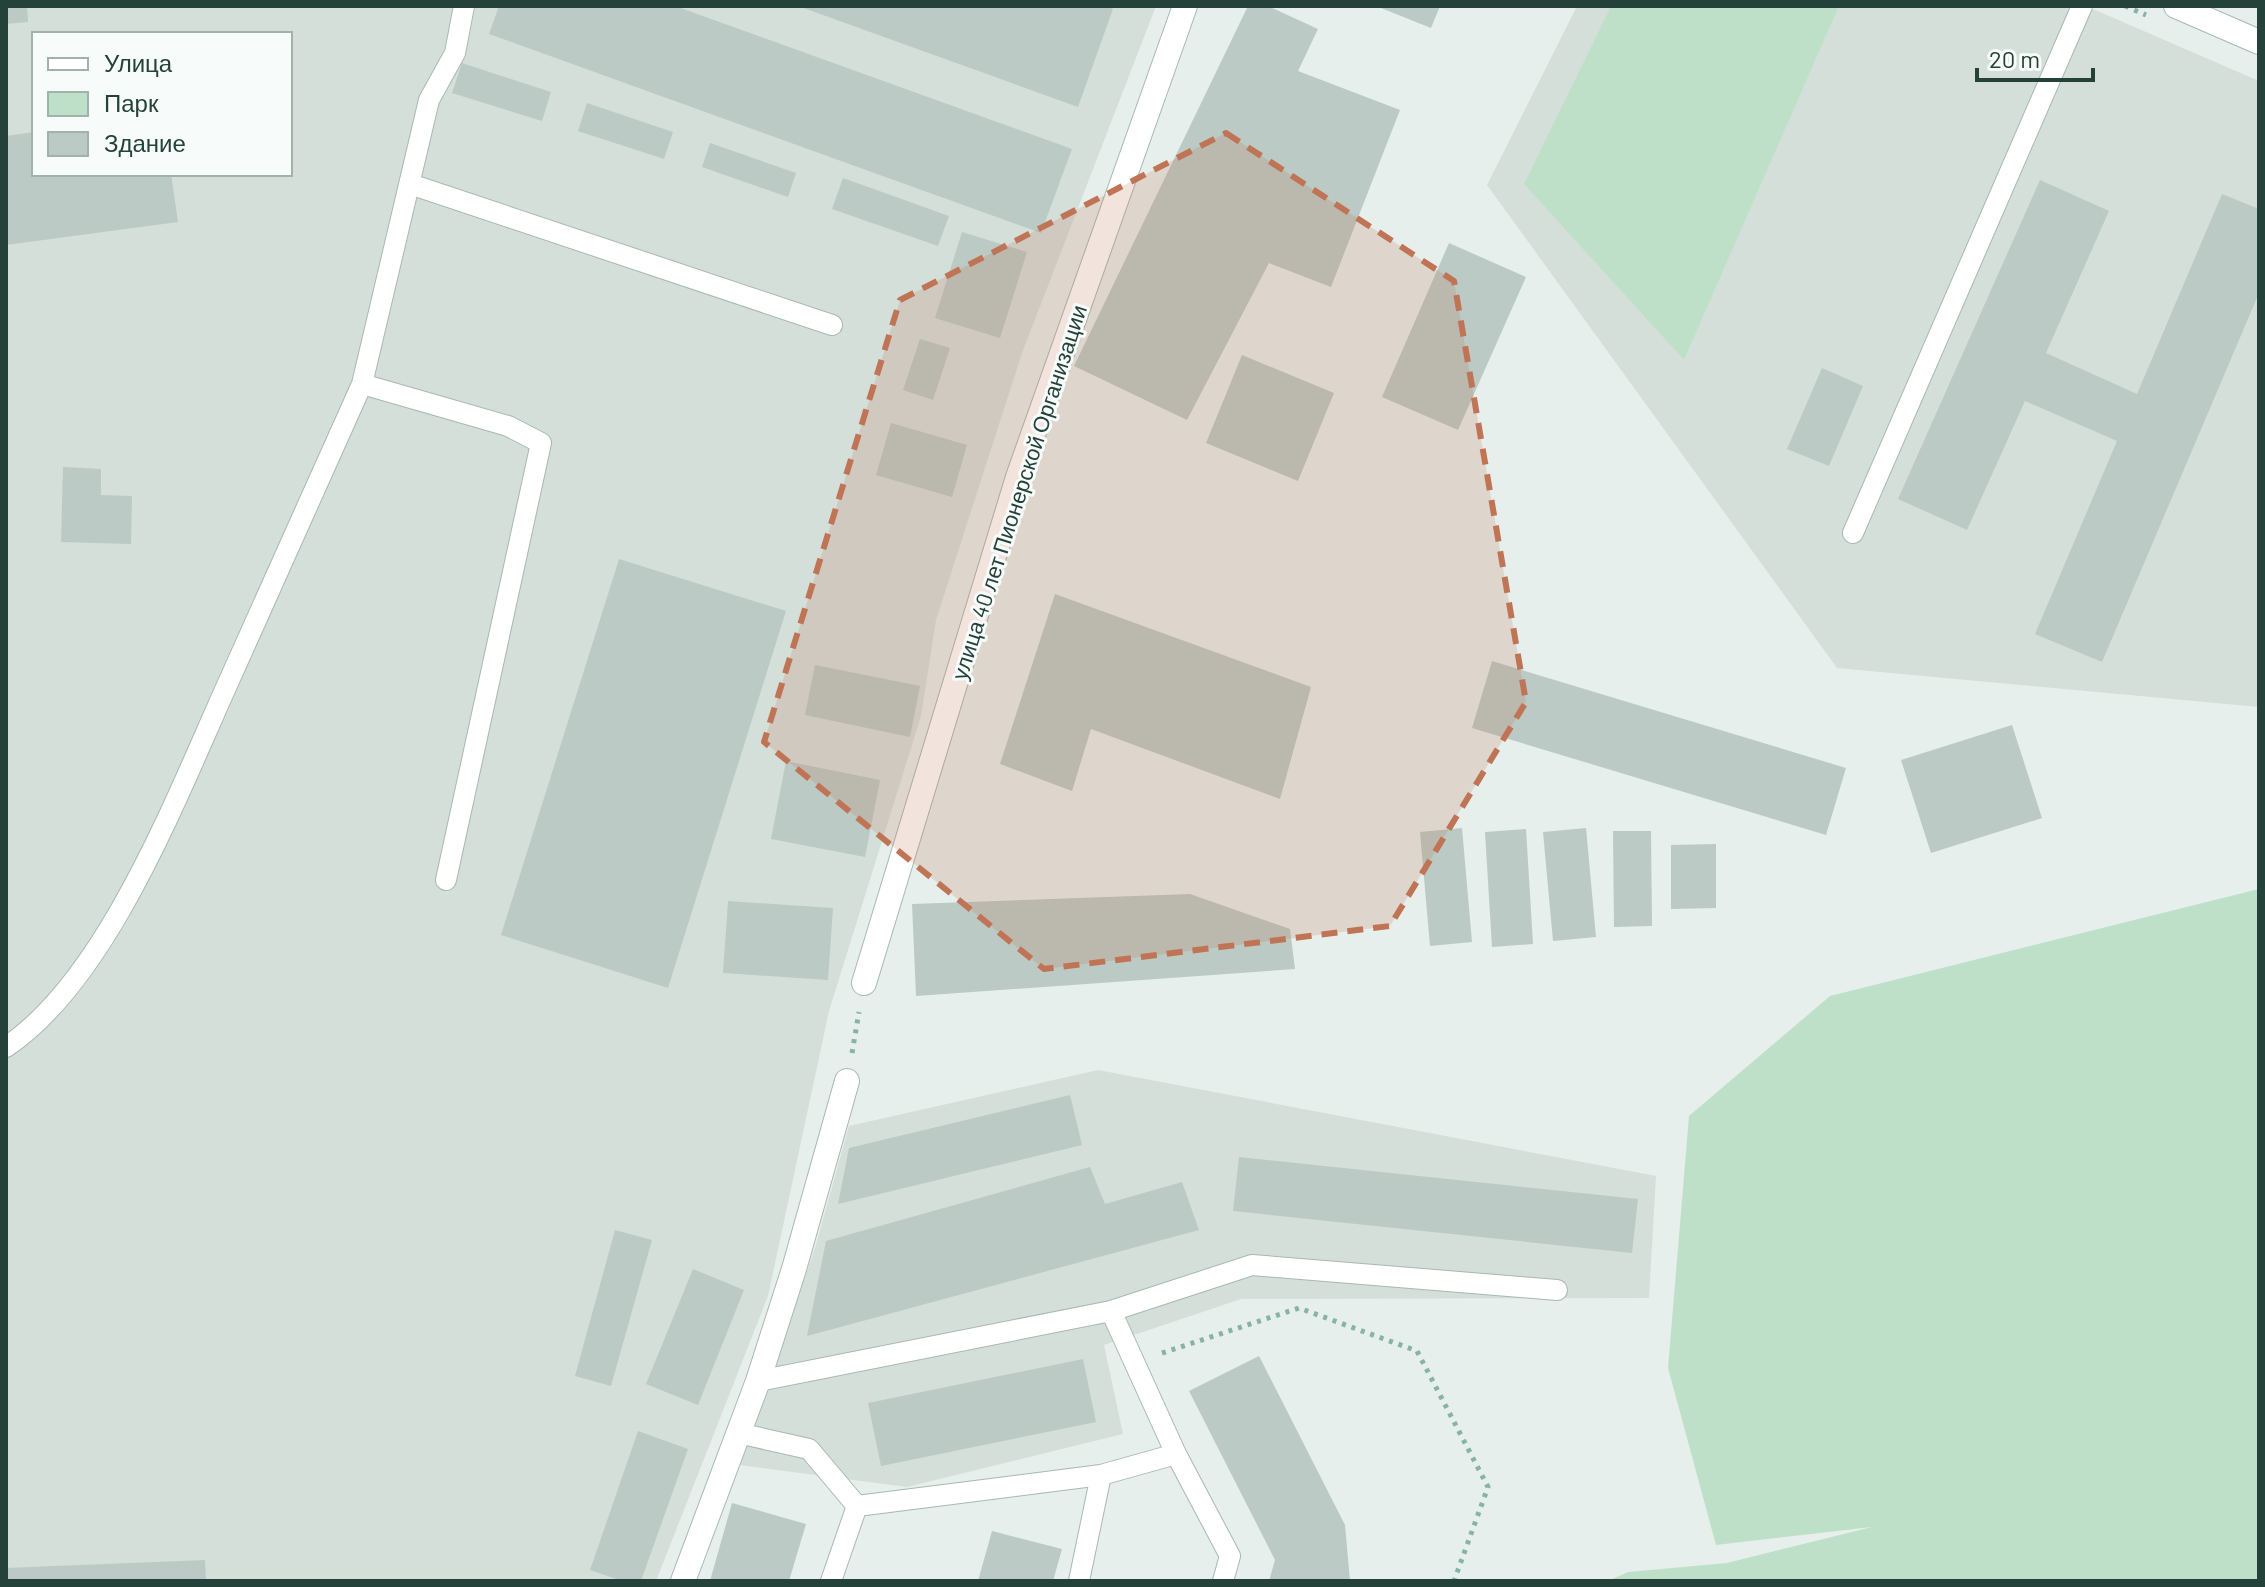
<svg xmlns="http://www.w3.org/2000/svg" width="2265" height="1587" font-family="Barlow,sans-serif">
  <rect width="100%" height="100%" fill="#e6efeb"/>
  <path fill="#d4dfda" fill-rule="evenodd" d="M6 6H1156L1022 353 936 620 921 716 829 1011 768 1296 656 1581H6ZM34 34H290V174H34Z
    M1577 6H2086L2259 81V707L1837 668 1487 185Z
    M1098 1070 1656 1176 1649 1298 1241 1299 1104 1345 1123 1434 907 1487 740 1465 815 1248 849 1126Z"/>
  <path fill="#bfe0c8" d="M1611 6H1839L1684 360 1524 184Z
    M2259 889V1581H1608L1628 1572 1727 1563 1872 1527 1716 1545 1668 1368 1689 1116 1830 996Z"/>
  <path fill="#bbcac4" d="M6 6H27L28 22 6 24Z
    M499 6H675L1072 149 1041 233 489 34Z
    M798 6H1106L1113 9 1078 107Z
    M1248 6H1268L1318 29 1298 71 1400 110 1331 287 1269 263 1187 420 1074 366Z
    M1376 6H1440L1431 28Z
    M462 63 551 92 542 121 452 93Z
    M587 103 673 132 664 159 578 131Z
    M34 132V174H171L178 222 6 245V136Z
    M710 143 796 173 788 197 702 167Z
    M843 178 949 216 938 246 832 209Z
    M2040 180 2109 211 2046 353 2137 394 2222 194 2259 209V293L2102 662 2035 634 2117 441 2025 401 1967 530 1898 499Z
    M962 232 1027 252 1000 338 935 318Z
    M1449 243 1526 277 1458 430 1382 397Z
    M920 339 950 348 933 400 903 390Z
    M1242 355 1334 393 1298 481 1206 443Z
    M1822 368 1863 386 1829 466 1787 449Z
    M891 423 967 445 952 497 876 475Z
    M63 467 101 469V495L132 496 131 544 61 542Z
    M619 559 786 611 668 988 501 935Z
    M1055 594 1311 687 1280 799 1091 729 1072 791 1000 764Z
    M1492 661 1846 768 1826 835 1472 728Z
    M815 665 920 686 910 737 805 715Z
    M2012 725 2042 818 1931 853 1901 760Z
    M786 761 880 780 865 857 771 839Z
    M1462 828 1472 942 1430 946 1420 832Z
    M1586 828 1596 937 1553 941 1543 832Z
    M1526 829 1533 944 1492 947 1485 832Z
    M1613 831H1651L1652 926 1614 927Z
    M1716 844V908L1671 909V845Z
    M1190 894 1290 929 1295 969 916 996 912 904Z
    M728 901 833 908 828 980 723 973Z
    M1070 1095 1082 1145 838 1204 849 1148Z
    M1239 1157 1638 1199 1632 1253 1233 1211Z
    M1090 1167 1105 1204 1182 1182 1199 1230 807 1336 826 1241Z
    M615 1230 652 1240 611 1386 575 1376Z
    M693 1269 744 1290 698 1405 646 1384Z
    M1259 1356 1345 1525 1350 1581H1269L1275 1560 1189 1391Z
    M1083 1359 1096 1422 881 1466 868 1403Z
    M638 1431 688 1449 641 1581H622L590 1570Z
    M732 1503 806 1524 789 1581H710Z
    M992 1531 1062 1549 1053 1581H978Z
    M205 1560 206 1581H6V1568Z"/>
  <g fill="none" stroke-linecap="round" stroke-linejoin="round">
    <defs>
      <path id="service" d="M410 184 832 325
        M1853 533 2082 6
        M446 880 541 443 508 426 362 384 429 100 455 53 464 6
        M6 1047C108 979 178 793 228 683 273 583 317 483 362 384
        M1111 1311 1252 1265 1557 1290
        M758 1381 1111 1311 1176 1454
        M738 1433 809 1449 857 1506 831 1581
        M1101 1475 1176 1454 1230 1556 1223 1581
        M857 1506 1101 1475 1079 1581"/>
      <path id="minor" d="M2176 6 2259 42
        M864 983 1018 477 1185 6
        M683 1581 758 1381 794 1269 847 1081"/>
    </defs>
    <use href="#service" stroke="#a8b8b2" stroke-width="22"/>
    <use href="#minor" stroke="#a8b8b2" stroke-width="26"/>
    <path stroke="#86b3a5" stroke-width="5" stroke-dasharray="4 6" stroke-linecap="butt" d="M2125 6 2146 15
      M852 1053 859 1012
      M1162 1353 1299 1308 1417 1351 1488 1487 1454 1581"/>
    <use href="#service" stroke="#fff" stroke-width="20"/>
    <use href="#minor" stroke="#fff" stroke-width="24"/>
  </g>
  <path fill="#c07456" fill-opacity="0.2" stroke="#c07456" stroke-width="6" stroke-dasharray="16 10" stroke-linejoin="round" d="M1226 133 1454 281 1526 702 1390 926 1044 969 764 742 900 300Z"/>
  <g text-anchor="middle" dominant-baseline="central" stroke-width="6" stroke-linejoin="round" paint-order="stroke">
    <g font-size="22" fill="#24423a" stroke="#f7fbf9">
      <text transform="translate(1018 492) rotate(-72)">улица 40 лет Пионерской Организации</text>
    </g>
  </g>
  <rect width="2265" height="1587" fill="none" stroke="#24423a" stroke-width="16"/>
  <rect x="32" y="32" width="260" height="144" fill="#f7fbf9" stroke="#a3b1ad" stroke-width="2"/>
  <rect x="48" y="58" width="40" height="12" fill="#ffffff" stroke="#a3b1ad" stroke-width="2"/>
  <text x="104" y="72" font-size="24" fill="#24423a">Улица</text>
  <rect x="48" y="92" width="40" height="24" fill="#bfe0c8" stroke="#a3b1ad" stroke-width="2"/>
  <text x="104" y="112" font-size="24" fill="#24423a">Парк</text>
  <rect x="48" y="132" width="40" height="24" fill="#bbcac4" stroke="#a3b1ad" stroke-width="2"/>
  <text x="104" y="152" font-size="24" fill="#24423a">Здание</text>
  <path d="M1977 68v12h116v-12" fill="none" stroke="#24423a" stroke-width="4"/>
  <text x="1989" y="68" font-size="24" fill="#24423a" stroke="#f7fbf9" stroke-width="6" paint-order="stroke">20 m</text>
</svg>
